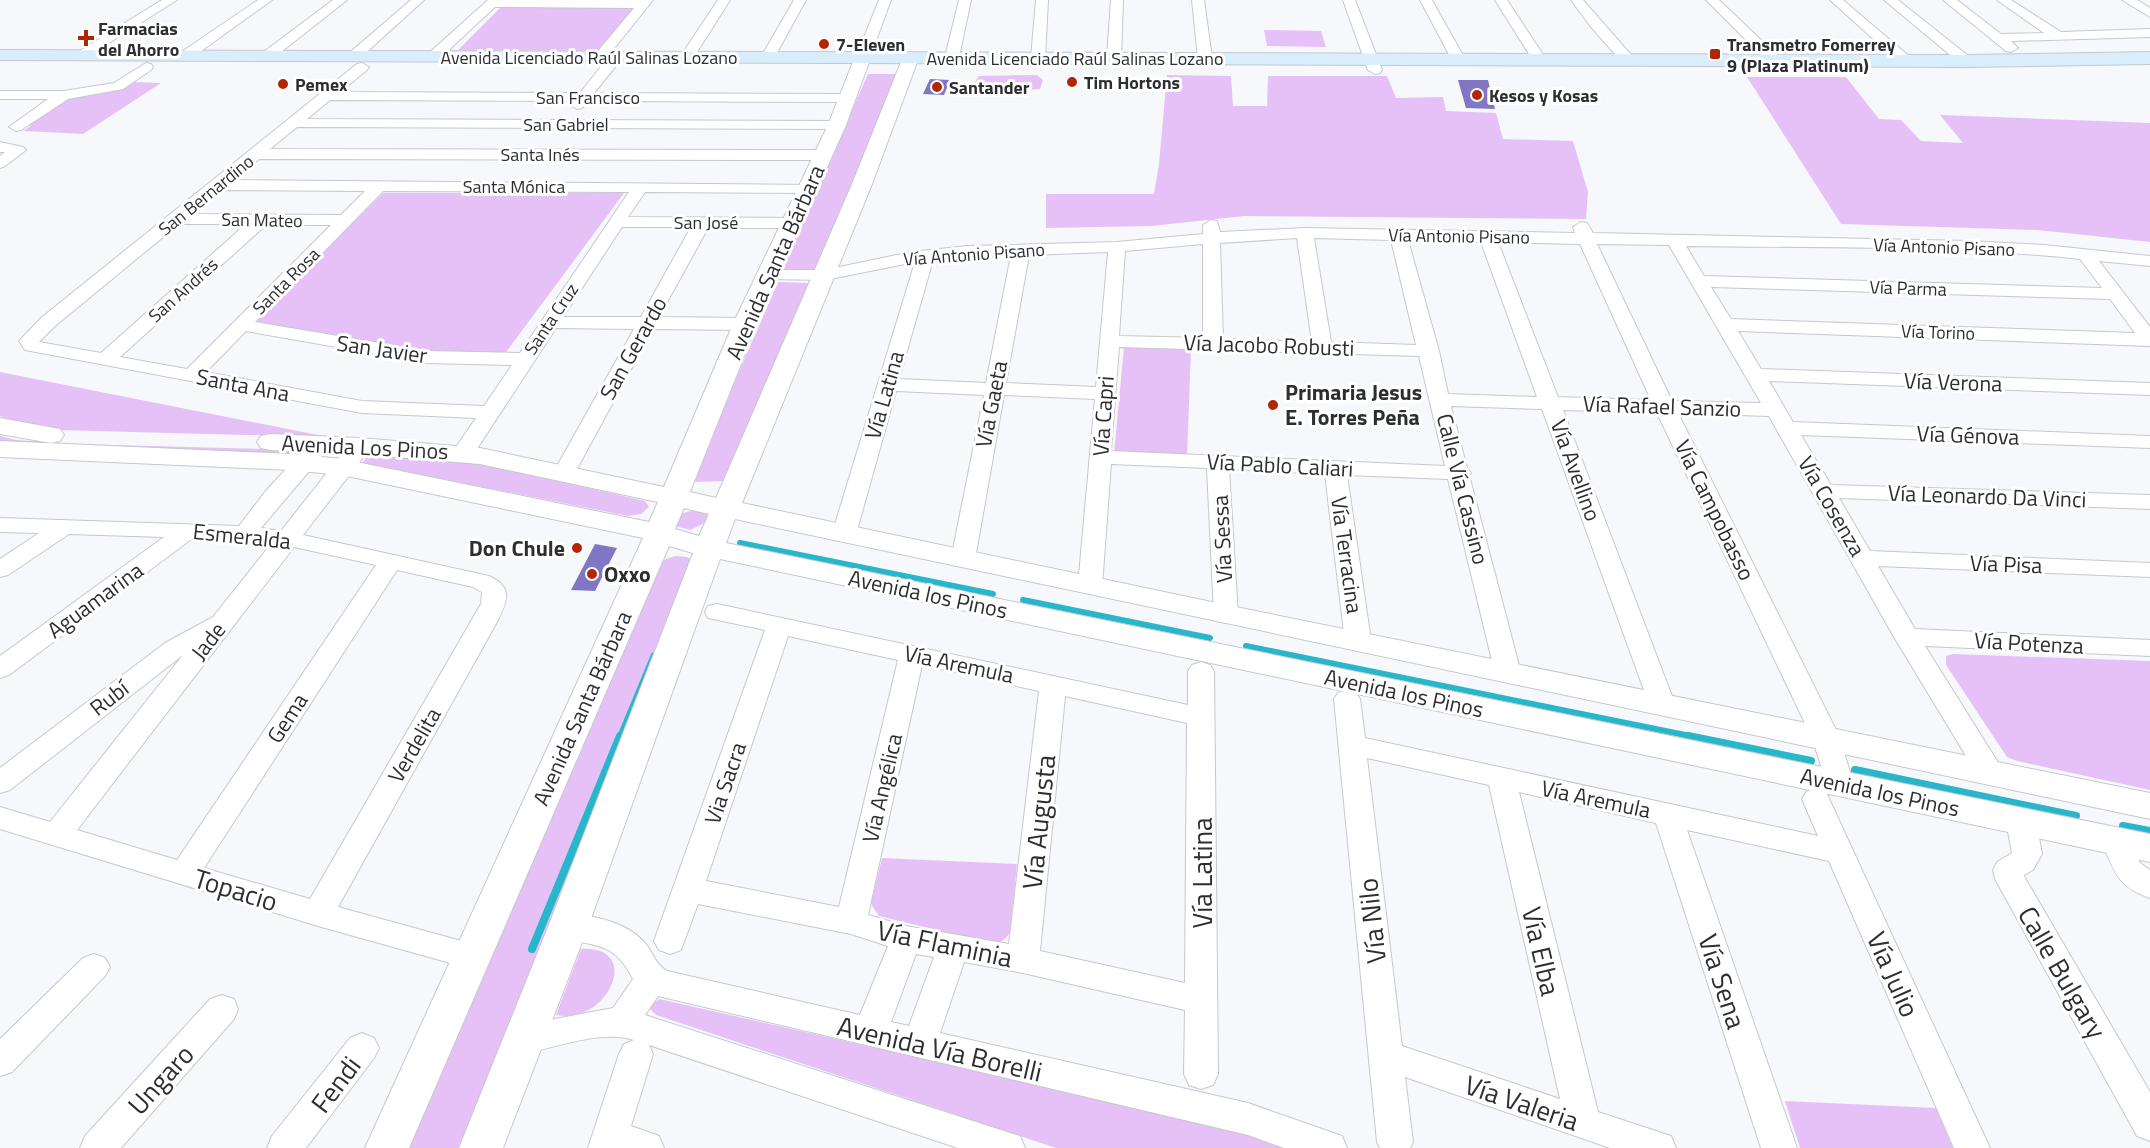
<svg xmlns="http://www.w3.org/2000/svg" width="2150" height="1148" font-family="'Titillium Web',sans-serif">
  <rect width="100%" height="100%" fill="#f6f8fc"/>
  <path fill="#e6c1f7" d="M500 8H635L597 51 458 50Z
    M1264 30 1321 31 1326 47 1267 46Z
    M868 74H900L818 271 781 270Z
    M1037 75 1043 80 1040 89 971 93 969 90 979 76Z
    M1167 75 1231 76 1233 106H1267L1268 76H1387L1396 98 1443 97 1446 111 1496 113 1503 139 1573 141 1588 192 1586 219 1244 216 1152 226 1046 228V194H1154L1159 164Z
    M1747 77H1846L1879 119 1901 120 1921 141 1963 143 1940 115 2150 123V242L2038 230 1841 224Z
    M132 82 161 83 83 134 23 131 31 126 28 125 63 100Z
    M383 193H624L504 355 413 353 252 322Z
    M778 282 809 283 725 481 691 482Z
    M1124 347 1191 349 1187 457 1114 454Z
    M0 372 328 437 56 430 23 425 0 416Z
    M0 436 16 440 72 444 308 450 302 457 0 445Z
    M369 455 475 462 645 501 649 507 641 514 628 516 362 463Z
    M695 510 707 514 708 517 705 523 690 530 675 526 679 514Z
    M675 556 687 557 694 561 462 1148H408L660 564 666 559Z
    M1953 654 2150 661V790L2017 761 2007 757 1946 665V656Z
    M882 858 1017 864 1010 932C1005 941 1000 943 990 943L879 916 871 904Z
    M581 949C644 945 608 1026 556 1015Z
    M659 999 1227 1127 1284 1148H1056L656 1015 650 1009 652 1004Z
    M1785 1101 1936 1108 1953 1148H1800Z"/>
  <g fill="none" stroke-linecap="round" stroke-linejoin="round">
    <path stroke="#28b6cb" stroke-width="6" d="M740 543 993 594
      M1023 600 1210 638
      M1246 646 1695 737
      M620 737 654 655"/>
    <path stroke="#28b6cb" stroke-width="8" d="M1688 736 1811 761
      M1855 770 2076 816
      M2123 826 2150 831
      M532 949 620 736"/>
  </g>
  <path fill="#8176c4" d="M930 79 950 80 944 95 923 94Z
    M1458 80H1488L1495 109 1466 108Z
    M595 544 617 548 595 591 571 590Z"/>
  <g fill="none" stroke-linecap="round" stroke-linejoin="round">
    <defs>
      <path id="minor" d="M162 0H177L85 58H75L73 55Z
        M258 0H272L190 59H180L178 56 180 53Z
        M333 0H347L271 60H261L259 57 261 54Z
        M411 0H424L358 60H348L346 57 348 54Z
        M488 0H653L605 60 600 61 593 57 634 8 495 7 439 59H429L427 56 429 53Z
        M718 0H730L692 60H682L680 57Z
        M794 0H806L773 60H763L761 57Z
        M879 0H891L870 57 863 61 858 60 856 57Z
        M959 0H971L959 57 952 61 945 57Z
        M1036 0H1048L1045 58 1038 62 1031 58Z
        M1111 0H1123L1121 58 1114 62 1107 58Z
        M1192 0H1204L1212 58 1210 61H1200L1198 58Z
        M1343 0H1355L1382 70 1380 73 1375 74 1368 70Z
        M1420 0H1432L1465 59 1463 62H1453Z
        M1495 0H1507L1546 59 1544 62H1534Z
        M1571 0H1583L1632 56 1634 59 1632 62H1622L1591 27Z
        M1706 0H1719L1779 57 1781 60 1779 63H1769Z
        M1830 0H1843L1910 57 1912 60 1910 63H1900Z
        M1884 0H1898L1971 58 1973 61 1971 64H1961Z
        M1943 0H1957L2001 34 2044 33 1997 0H2011L2061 32 2150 29V37L2011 41 2018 48 2011 52 2006 51Z
        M2122 0H2137L2150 8V17Z
        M146 63 151 64 153 67 151 70 123 89 68 99 21 130 16 131 9 127 48 99H0V91H64L114 83Z
        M362 63 369 67 367 70 340 92 580 93 603 64 608 63 615 67 594 93 849 94 856 98 849 102 588 101 582 108 577 109 570 105 573 101 330 100 307 119 837 121 844 125 837 129 297 127 270 149 824 150 832 155 824 160 259 159 232 180 815 185 817 188 809 193 645 192 628 217 793 218 801 223 793 228H708L659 317 745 318 752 320 754 324 752 328 745 330 653 329 572 478 564 480 556 478 553 473 634 329 556 328 471 458 463 459 455 458 452 453 476 418 362 413 25 350 19 341 41 318 357 64ZM221 190 365 191 341 215 191 214ZM383 191 629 192 520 353 427 351 255 322ZM179 224H246L101 353 39 342 55 326ZM266 225H331L187 369 120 357ZM622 227H691L641 317H563ZM246 331 427 363 512 365 484 406 362 401 206 372Z
        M0 142 23 147 26 150 5 166 0 168V156L5 152H0Z
        M1211 220 1217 221 1220 232 1305 228 1575 233 1573 227 1581 222 1587 223 1593 233 1970 241 2044 245 2150 256V266L2099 261 2150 327V346L1738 331 1761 369 2150 383V395L1769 381 1793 422 2150 436V448L1801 435 1831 485 2150 495V509L1839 498 1870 551 2150 563V577L1878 566 1915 629 2150 640V656L1925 646 2004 772 2000 779 1990 782 1980 779 1894 637 1769 416 1678 413 1840 738 1853 783 1849 790 1839 793 1829 790 1812 738 1657 413 1563 410 1675 704 1671 710 1662 713 1653 710 1649 704 1542 409 1451 406 1467 468 1471 473 1469 475 1521 673 1517 679 1508 682 1499 679 1495 673 1448 479 1347 475 1371 641 1367 647 1358 649 1349 647 1345 641 1325 474 1229 469 1238 615 1235 621 1226 623 1217 621 1214 615 1207 468 1111 464 1102 586 1099 591 1090 594 1081 591 1078 586 1095 399 1004 395 975 559 971 564 963 566 955 564 951 559 984 395 896 391 856 534 852 539 844 541 836 539 832 534 915 262 825 280 769 279 763 278 760 274 763 270H825L911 252 968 246 1117 242 1203 234V225ZM1297 238 1312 342 1223 339 1220 243ZM1314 238 1391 240 1416 345 1331 342ZM1408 240 1481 242 1537 397 1448 394 1439 351ZM1498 242 1580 244 1651 400 1558 397ZM1203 244V338L1119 336 1125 251ZM1597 244 1669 245 1761 403 1672 401ZM1686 246C1817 248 1949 245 2080 259L2102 288 1704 276ZM1108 252 1096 387 1006 383 1029 255ZM1011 255 986 383 899 379 933 260ZM1711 287 2110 299 2135 333 1731 319ZM1119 347 1419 356 1445 466 1111 451Z
        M322 437 330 438 333 443 261 528 281 531 352 441 360 440 368 441 371 446 368 451 303 535 489 576C514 587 507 602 497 622L338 907 483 947 488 956 483 965 472 969 318 926 0 829V807L50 822 183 655 10 790 0 793V768L165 643 213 617 271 544 245 540 193 538 9 675 0 678V656L164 537 69 534 8 575 0 577V559L39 533 0 532V518L239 526 265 492 314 438ZM294 547 376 565 177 860 77 830ZM397 570 473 587 482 592 481 604 310 899 204 868Z
        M717 604 1188 705V671L1192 665 1201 662 1210 665 1214 671 1218 1074 1213 1085 1201 1089 1189 1085 1184 1074 1185 1010 1023 973 964 962 940 1033 1248 1103 1342 1136 1347 1148H1284L1248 1135 658 996 645 1015 1007 1132 1020 1136 1025 1148H958L649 1045 653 1054 631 1126 659 1136 664 1148H588L619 1054 624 1044 634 1040C599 1029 558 1048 523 1053L511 1049 506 1039 511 1029 523 1025 613 1008 633 979C613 939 594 948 557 936L552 927 557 918C582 910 626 921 644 942 653 952 655 964 667 971L860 1015 888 946 851 934 698 904 681 950 670 954 659 950 654 941 765 630 708 618 705 612 708 606ZM788 636 898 660 839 907 706 881ZM922 665 1039 691 1009 944 906 926 868 915ZM1065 696 1187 723 1185 983 1040 951ZM916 954 934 957 909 1026 891 1022Z
        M1347 690 1356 693 1360 699 1365 738 1818 836 1802 799 1806 792 1816 788 1826 792 1990 1148H1954L1829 861 1687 830 1797 1148H1761L1656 823 1519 792 1598 1112 1671 1136 1676 1148H1610L1405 1077 1413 1142 1410 1148H1380L1377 1142 1334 699 1338 693ZM1367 758 1489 785 1560 1099 1402 1046Z
        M2021 810 2031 813 2036 821 2042 854 2033 870 2024 875 2025 878 2150 1092V1141L2137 1136 1995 879 1993 870 1997 862 2012 853 2006 821 2011 813Z
        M2117 830 2127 833 2140 863 2150 870V898C2118 888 2113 870 2102 841L2107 833Z
        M94 954 105 958 110 967 105 976 12 1072 0 1076V1039L83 958Z
        M222 995 234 999 238 1009 234 1019 121 1148H80L85 1136 210 999Z
        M362 1033 374 1038 379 1048 374 1058 306 1148H267L272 1136 350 1038Z"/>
      <path id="tertiary" d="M863 52 871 57 846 125 757 324 690 492 716 498 852 184 903 57 911 52 919 57 872 184 742 503 1226 605 2150 793V819L735 519 726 543 2150 834V862L720 559 588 927 503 1148H459L548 927 693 553 669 546 409 1148H365L643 538 342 475 291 470 0 457V441L291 454 342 459 649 522 658 502 480 464 360 454 270 450 261 448 257 442 261 436 270 434 360 438 480 448 664 487 733 324 828 125 855 57ZM684 508 709 514 699 536 675 529Z
        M0 418 60 429 64 435 60 441 51 443 0 434Z"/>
      <path id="secondary" d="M0 50 1966 55 2150 52V64L1966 67 0 60Z"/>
    </defs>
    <use href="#minor" stroke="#c5c8cc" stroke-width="2"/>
    <use href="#tertiary" stroke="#c5c8cc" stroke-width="2"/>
    <use href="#secondary" stroke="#c5c8cc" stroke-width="2"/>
    <use href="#minor" fill="#fff" fill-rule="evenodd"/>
    <use href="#tertiary" fill="#fff" fill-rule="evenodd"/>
    <use href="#secondary" fill="#d8eefc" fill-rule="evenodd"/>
  </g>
  <g fill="#b22703" stroke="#fff" stroke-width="2">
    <path d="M83 29h6v6h6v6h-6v6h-6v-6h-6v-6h6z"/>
    <circle cx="824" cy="44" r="6"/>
    <rect x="1709" y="48" width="12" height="12" rx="3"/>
    <circle cx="1072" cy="82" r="6"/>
    <circle cx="283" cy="84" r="6"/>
    <circle cx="937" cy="87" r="6"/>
    <circle cx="1477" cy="95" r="6"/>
    <circle cx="1273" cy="405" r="6"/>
    <circle cx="577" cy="548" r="6"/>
    <circle cx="592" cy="574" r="6"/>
  </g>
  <g text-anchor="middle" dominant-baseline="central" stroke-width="6" stroke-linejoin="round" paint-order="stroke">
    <g font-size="18" font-weight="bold" fill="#2d2e30" stroke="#fff" text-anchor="start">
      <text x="98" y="28">Farmacias<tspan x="98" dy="21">del Ahorro</tspan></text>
      <text x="836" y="44">7-Eleven</text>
      <text x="1727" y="44">Transmetro Fomerrey<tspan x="1727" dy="21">9 (Plaza Platinum)</tspan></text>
      <text x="1084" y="82">Tim Hortons</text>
      <text x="295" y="84">Pemex</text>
      <text x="949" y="87">Santander</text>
      <text x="1489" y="95">Kesos y Kosas</text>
    </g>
    <g font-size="18" fill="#2d2e30" stroke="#fff">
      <text x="589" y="57">Avenida Licenciado Raúl Salinas Lozano</text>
      <text x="1075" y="58">Avenida Licenciado Raúl Salinas Lozano</text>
      <text x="588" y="97">San Francisco</text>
      <text x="566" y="124">San Gabriel</text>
      <text x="540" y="154">Santa Inés</text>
      <text x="514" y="186">Santa Mónica</text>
      <text transform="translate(206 195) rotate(-39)">San Bernardino</text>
      <text transform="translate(262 220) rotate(1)">San Mateo</text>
      <text x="706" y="222">San José</text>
      <text transform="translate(1459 236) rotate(1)">Vía Antonio Pisano</text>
      <text transform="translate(1944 247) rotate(2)">Vía Antonio Pisano</text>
      <text transform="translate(974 254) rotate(-4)">Vía Antonio Pisano</text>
      <text transform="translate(286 281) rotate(-45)">Santa Rosa</text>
      <text transform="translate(1908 288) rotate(2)">Vía Parma</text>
      <text transform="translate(183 290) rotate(-42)">San Andrés</text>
      <text transform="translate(551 319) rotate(-56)">Santa Cruz</text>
      <text transform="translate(1938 332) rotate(2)">Vía Torino</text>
    </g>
    <g font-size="22" fill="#2d2e30" stroke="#fff">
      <text transform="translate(775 262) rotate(-66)">Avenida Santa Bárbara</text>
      <text transform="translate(1269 345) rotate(2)">Vía Jacobo Robusti</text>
      <text transform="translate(633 348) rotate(-61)">San Gerardo</text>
      <text transform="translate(382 349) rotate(8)">San Javier</text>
      <text transform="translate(1953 382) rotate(2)">Vía Verona</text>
      <text transform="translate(243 385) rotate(11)">Santa Ana</text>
      <text transform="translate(884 395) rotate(-74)">Vía Latina</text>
      <text transform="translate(991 404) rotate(-79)">Vía Gaeta</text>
      <text transform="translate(1662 406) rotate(2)">Vía Rafael Sanzio</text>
      <text transform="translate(1103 416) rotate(-86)">Vía Capri</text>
      <text transform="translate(1968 435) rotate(2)">Vía Génova</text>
      <text transform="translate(365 447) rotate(3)">Avenida Los Pinos</text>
      <text transform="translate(1280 465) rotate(3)">Vía Pablo Caliari</text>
      <text transform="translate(1576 470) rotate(70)">Vía Avellino</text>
      <text transform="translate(1463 489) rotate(76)">Calle Vía Cassino</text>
      <text transform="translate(1987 496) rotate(2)">Vía Leonardo Da Vinci</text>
      <text transform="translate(1832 506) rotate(60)">Vía Cosenza</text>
      <text transform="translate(1715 510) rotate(64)">Vía Campobasso</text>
      <text transform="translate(242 536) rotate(6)">Esmeralda</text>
      <text transform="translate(1222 539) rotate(-93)">Vía Sessa</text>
      <text transform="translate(1347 555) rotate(82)">Vía Terracina</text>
      <text transform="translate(2006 564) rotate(2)">Vía Pisa</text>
      <text transform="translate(928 594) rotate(12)">Avenida los Pinos</text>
      <text transform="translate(95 600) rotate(-36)">Aguamarina</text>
      <text transform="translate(208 641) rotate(-52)">Jade</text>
      <text transform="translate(2029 643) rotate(3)">Vía Potenza</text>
      <text transform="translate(959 664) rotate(12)">Vía Aremula</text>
      <text transform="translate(1404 693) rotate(12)">Avenida los Pinos</text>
      <text transform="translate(109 698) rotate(-38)">Rubí</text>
      <text transform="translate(582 708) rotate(-66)">Avenida Santa Bárbara</text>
      <text transform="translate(287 718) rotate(-57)">Gema</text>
      <text transform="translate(414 745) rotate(-60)">Verdelita</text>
      <text transform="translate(725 783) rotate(-71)">Via Sacra</text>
      <text transform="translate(882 788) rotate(-77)">Vía Angélica</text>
      <text transform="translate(1880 792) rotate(12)">Avenida los Pinos</text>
      <text transform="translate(1596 799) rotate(12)">Vía Aremula</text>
    </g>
    <g font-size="22" font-weight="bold" fill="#2d2e30" stroke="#fff" text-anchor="start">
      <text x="1285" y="392">Primaria Jesus<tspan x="1285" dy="25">E. Torres Peña</tspan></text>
      <text x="565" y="548" text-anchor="end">Don Chule</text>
      <text x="604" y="574">Oxxo</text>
    </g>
    <g font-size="27" fill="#2d2e30" stroke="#fff">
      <text transform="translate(1038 822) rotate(-84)">Vía Augusta</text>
      <text transform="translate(1201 873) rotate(-90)">Vía Latina</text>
      <text transform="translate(236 889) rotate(17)">Topacio</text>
      <text transform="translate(1371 921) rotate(-96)">Vía Nilo</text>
      <text transform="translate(945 943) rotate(12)">Vía Flaminia</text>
      <text transform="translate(1542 951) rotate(77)">Vía Elba</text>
      <text transform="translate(2063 972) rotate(60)">Calle Bulgary</text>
      <text transform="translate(1894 974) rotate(66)">Vía Julio</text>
      <text transform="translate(1723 981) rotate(72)">Vía Sena</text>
      <text transform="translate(940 1048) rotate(13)">Avenida Vía Borelli</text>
      <text transform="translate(160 1079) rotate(-48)">Ungaro</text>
      <text transform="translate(335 1084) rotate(-53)">Fendi</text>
      <text transform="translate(1522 1102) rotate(19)">Vía Valeria</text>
    </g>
  </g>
</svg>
